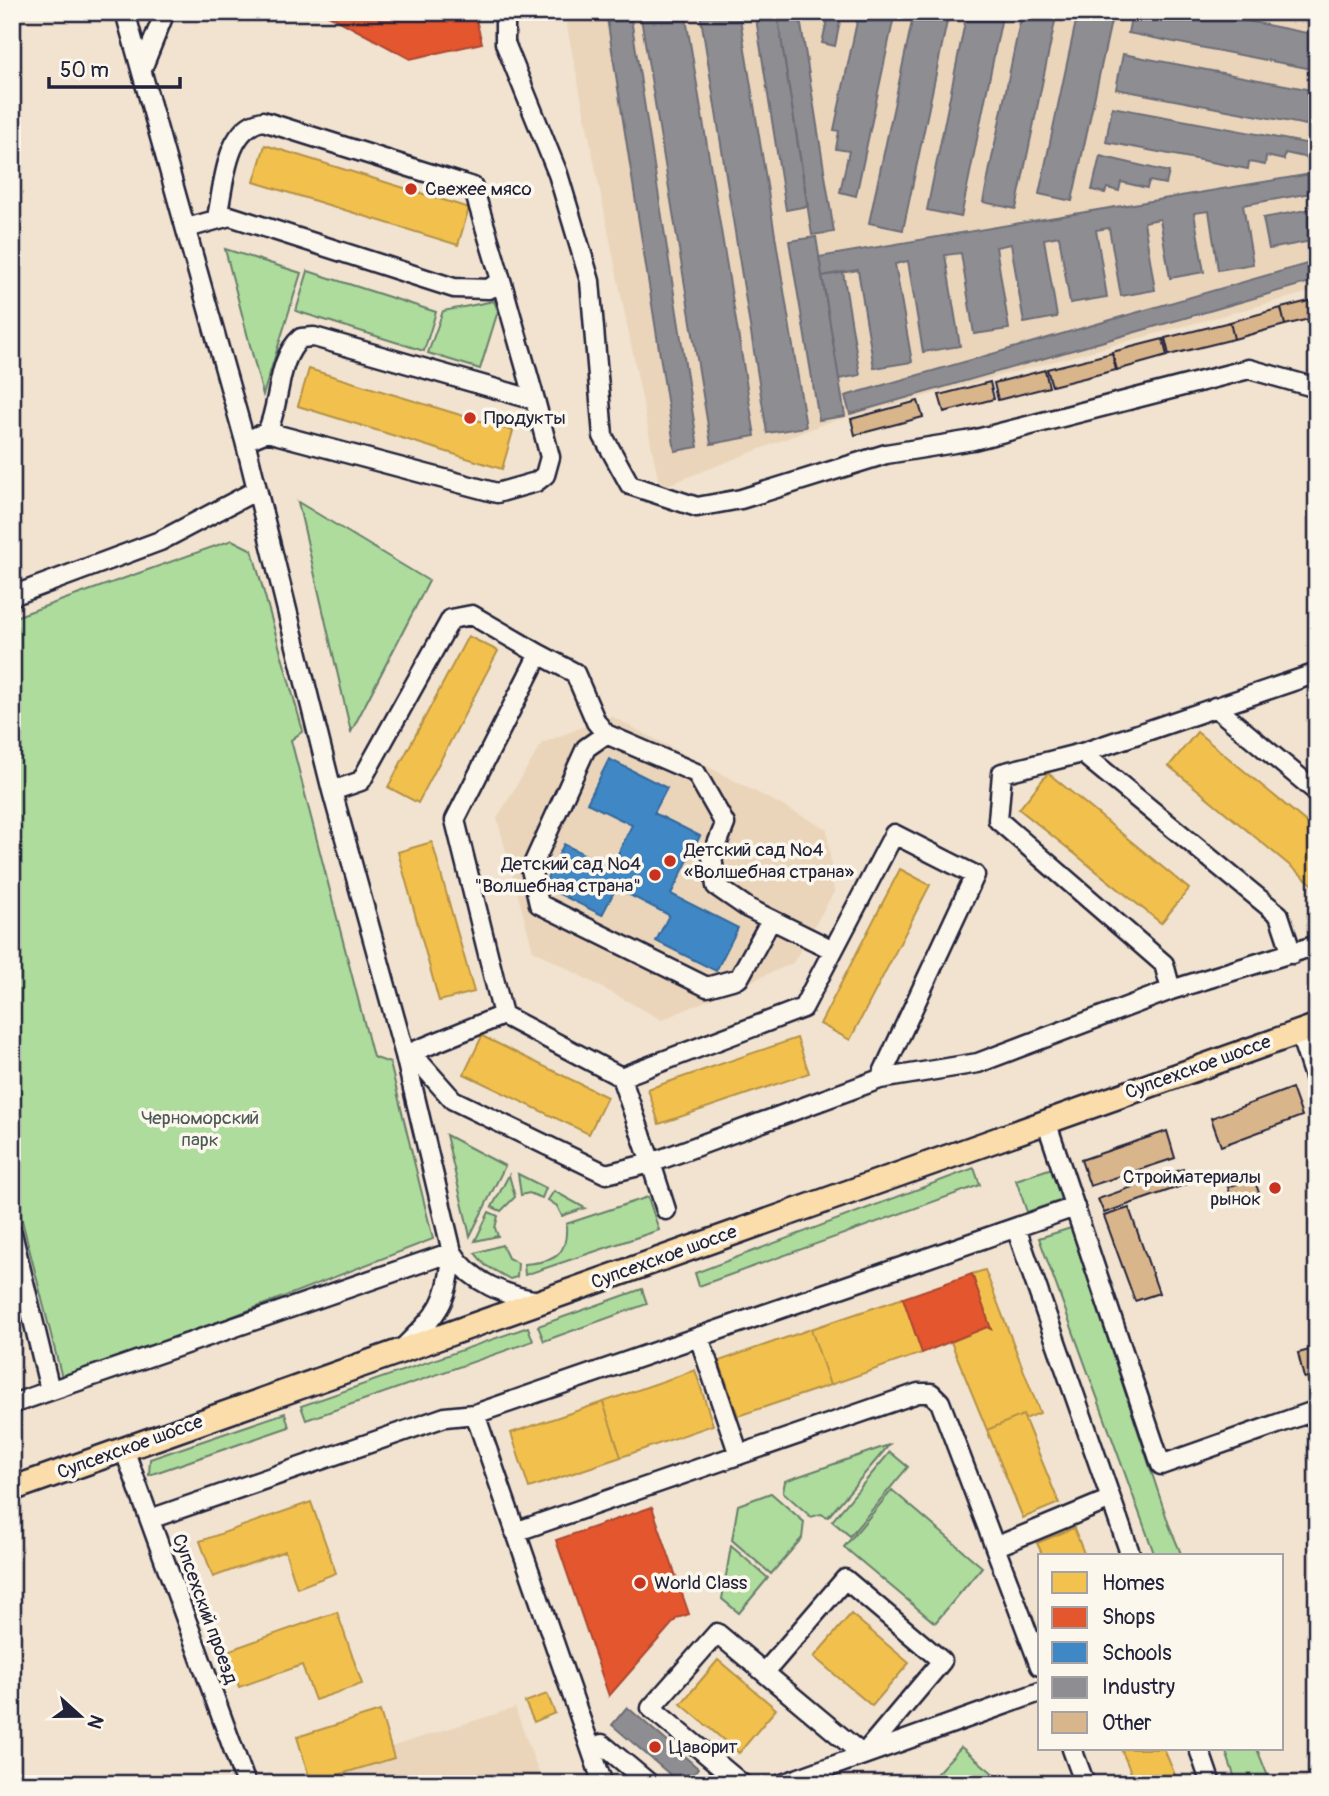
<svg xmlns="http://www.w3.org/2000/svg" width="1329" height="1796" font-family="Pangolin,sans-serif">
  <rect width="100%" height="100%" fill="#f1e3cf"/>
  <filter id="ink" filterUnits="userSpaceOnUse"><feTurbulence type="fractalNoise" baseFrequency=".0143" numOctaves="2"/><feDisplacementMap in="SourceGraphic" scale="14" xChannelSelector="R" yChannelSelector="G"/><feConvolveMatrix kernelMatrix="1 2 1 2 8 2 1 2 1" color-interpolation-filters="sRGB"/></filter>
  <g filter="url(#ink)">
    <path fill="#ead5bb" d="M564 12H1317V290L826 423 660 488Z
      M611 716 827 829 834 892 793 963 662 1020 533 950 497 818 542 743Z
      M515 1708 543 1784H272Z"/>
    <path fill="#addc9c" stroke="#687f6c" stroke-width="2" d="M225 249 301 273 263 395Z
      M308 271 436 312 424 351 296 311Z
      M494 301 498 311 480 369 428 353 443 311Z
      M298 502 429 581 351 732Z
      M232 540 252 550 303 731 291 740 373 1057 390 1063 433 1239 63 1382 12 1181V618Z
      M446 1135 505 1166 470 1236Z
      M974 1168 980 1185 699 1286 695 1273Z
      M1052 1168 1062 1200 1027 1212 1016 1180Z
      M518 1174 546 1188 542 1198 529 1193 521 1195Z
      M509 1175 515 1197 501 1211 492 1207Z
      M554 1191 585 1208 562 1216 557 1206 548 1200Z
      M648 1197 659 1230 525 1275 524 1264C553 1262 568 1257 566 1224Z
      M489 1212 498 1216 495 1228 498 1236 475 1241Z
      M1071 1228 1169 1525 1182 1556H1155L1039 1238Z
      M502 1245 508 1258 518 1263 517 1277 510 1279 485 1265 475 1253Z
      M642 1289 647 1304 544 1341 538 1326Z
      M528 1327 533 1341 306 1420 301 1406Z
      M285 1413 289 1427 149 1475 150 1459Z
      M889 1445 828 1517 821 1514 811 1517 783 1492 785 1481Z
      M890 1452 908 1467 850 1536 832 1521Z
      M892 1490 982 1567 935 1623 844 1547Z
      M771 1493 804 1522 802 1538 771 1574 732 1540 738 1505Z
      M731 1546 768 1578 739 1613 722 1599Z
      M961 1747 1006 1784H927Z
      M1225 1749H1257L1271 1784H1237Z"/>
    <path fill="#f2c14e" stroke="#b49148" stroke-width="2" d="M265 145 469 208 458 245 254 182Z
      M309 369 513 431 502 469 298 406Z
      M468 636 498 651 418 803 388 787Z
      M1197 732 1317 831V888L1169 766Z
      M1048 773 1189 889 1161 923 1019 809Z
      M432 842 474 992 439 1001 398 852Z
      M900 869 930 885 850 1040 820 1024Z
      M482 1036 607 1097 589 1134 464 1074Z
      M797 1038 809 1073 659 1124 648 1089Z
      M985 1270 1040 1413 1025 1419 1023 1415 987 1430 951 1342 987 1327 991 1329 972 1274Z
      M903 1298 922 1353 830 1385 811 1329Z
      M811 1329 830 1385 738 1416 719 1361Z
      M695 1370 713 1425 621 1457 603 1402Z
      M603 1402 621 1457 529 1488 511 1433Z
      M1023 1415 1059 1503 1023 1518 987 1430Z
      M311 1502 336 1573 297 1588 285 1551 213 1577 200 1541Z
      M1074 1528 1085 1556H1043L1037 1543Z
      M337 1612 362 1684 315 1700 302 1665 239 1687 227 1651Z
      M851 1614 909 1663 872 1706 814 1657Z
      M718 1660 776 1709 739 1753 681 1704Z
      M547 1694 555 1713 534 1722 525 1702Z
      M380 1711 394 1758 311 1783 297 1737Z
      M1121 1749H1164L1178 1782 1136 1784Z"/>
    <path fill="#e4572e" stroke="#aa4732" stroke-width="2" d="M323 12H474L482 43 410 59Z
      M972 1274 991 1329 987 1327 922 1353 903 1298Z
      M652 1507 689 1614 677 1618 609 1696 556 1540Z"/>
    <path fill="#3f88c5" stroke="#36699c" stroke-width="2" d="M609 759 667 788 654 813 700 836 671 894 738 928 716 971 656 941 669 915 616 888 602 915 543 886 564 844 611 868 632 825 587 803Z"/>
    <path fill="#8d8d92" stroke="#6d6d78" stroke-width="2" d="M606 12H630L698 447 675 451Z
      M640 12H685L755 436 711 444Z
      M700 12H739L806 427 767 433Z
      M755 12H777L808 206 786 210Z
      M777 12H799L834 232 812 235Z
      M829 12H842L835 46 822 43Z
      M859 12H895L856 196 840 192 849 151 836 149 839 131 834 130Z
      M914 12H949L903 230 869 223Z
      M967 12H1003L961 217 927 210Z
      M1022 12H1057L1016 209 983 202Z
      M1078 12H1113L1072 201 1039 194Z
      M1132 12H1202L1317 35V70L1128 33Z
      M1123 54 1317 91V127L1116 89Z
      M1112 107 1316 145 1313 159 1285 153 1284 160 1266 156 1265 165 1249 162 1248 169 1106 142Z
      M1100 156 1169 172 1166 184 1149 181 1147 188 1121 182 1119 191 1107 188 1105 193 1092 190Z
      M1317 173V192L1243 205 1253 264 1218 270 1209 211 1194 213 1204 272 1170 278 1160 219 1144 222 1155 290 1121 296 1109 228 1096 230 1107 297 1070 303 1059 236 1044 239 1057 317 1024 323 1011 244 996 247 1009 329 974 334 961 253 945 255 960 346 923 352 908 261 895 264 912 362 874 368 858 270 822 276 819 257Z
      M1317 208V240L1269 249 1263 218Z
      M816 237 845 416 819 420 789 241Z
      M1317 261V280L850 414 845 396Z
      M843 272 860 375 839 379 822 276Z
      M627 1707 698 1768 685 1784H681L612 1725Z"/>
    <path fill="#d9b58b" stroke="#22223b" stroke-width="2" d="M1317 299V317L1285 325 1281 308Z
      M1281 308 1285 325 1234 339 1230 322Z
      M1230 322 1234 339 1169 355 1165 338Z
      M1163 339 1167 356 1117 370 1112 352Z
      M1112 353 1116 370 1052 386 1047 369Z
      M1045 370 1049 387 998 400 994 383Z
      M990 382 994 399 944 412 939 395Z
      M918 401 923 417 855 435 851 419Z
      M1292 1088 1302 1116 1221 1146 1211 1118Z
      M1167 1131 1175 1158 1090 1186 1081 1160Z
      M1183 1169 1187 1184 1104 1213 1098 1199Z
      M1254 1178 1260 1196 1234 1205 1228 1187Z
      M1129 1208 1159 1293 1135 1301 1104 1216Z
      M1317 1348V1375L1304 1378 1298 1353Z"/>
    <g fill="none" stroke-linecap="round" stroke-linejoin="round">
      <defs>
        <path id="minor" d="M125 12 245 441 332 791 405 1055 452 1252C470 1282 506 1296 539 1301
          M505 12V43L558 174 590 281 603 436 630 485 697 507 741 499 886 454 973 440 1249 369 1317 388
          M142 69 165 12
          M187 228 230 216 454 288 489 289 501 280 473 187 263 121C225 127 224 187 217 217
          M501 280 535 400
          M245 441 267 432 497 493 536 482 545 475 550 457 535 400 314 337 301 338C276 360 281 403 267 432
          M12 596 160 541 255 491
          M539 654 575 673 596 722 606 734
          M1215 707 1317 792
          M1082 753 1002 773 998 820 1164 964 1171 990
          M332 791 361 781 451 619 472 615 539 654 455 820 503 1015 621 1077 803 1008 894 834 975 875 880 1079
          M771 920 739 978 707 987 539 904 531 869 586 748 606 734 696 773 725 824 712 857 716 886 748 908 833 950
          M1292 954 1279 915 1082 753 1317 673
          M1299 1031 1317 1086
          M405 1055 422 1065 453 1100 606 1174 651 1163 666 1210
          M405 1055 503 1015
          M621 1077 651 1163 880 1079 978 1063 1171 990 1317 945
          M1046 1121 1161 1465 1317 1410
          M1016 1228 1131 1556
          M12 1233 50 1390
          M699 1337 739 1455
          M403 1348C438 1313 449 1303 452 1252
          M12 1404 452 1252
          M475 1414 603 1784
          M124 1449 246 1784
          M150 1519 445 1417 475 1414 1075 1207
          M515 1532 918 1393H931L940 1402 1040 1666
          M995 1547 1111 1499
          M591 1748 602 1744 650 1784
          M1072 1749 1085 1784
          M1199 1749 1211 1784
          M742 1784 651 1708 717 1633 863 1755 942 1661 845 1579 765 1672
          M782 1784 1040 1692"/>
        <path id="major" d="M12 1489 1317 1026"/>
      </defs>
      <use href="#minor" stroke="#22223b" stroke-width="23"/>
      <use href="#major" stroke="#22223b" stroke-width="28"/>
      <use href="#minor" stroke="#fbf7ec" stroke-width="18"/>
      <use href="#major" stroke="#faddab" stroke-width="23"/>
    </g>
  </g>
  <g fill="#c8321e" stroke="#fbf7ec" stroke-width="2.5">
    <circle cx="411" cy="189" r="7"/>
    <circle cx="470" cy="418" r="7"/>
    <circle cx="670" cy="861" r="7"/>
    <circle cx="655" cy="875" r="7"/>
    <circle cx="1275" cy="1188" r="7"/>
    <circle cx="640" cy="1583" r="7"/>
    <circle cx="655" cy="1747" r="7"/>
  </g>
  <g text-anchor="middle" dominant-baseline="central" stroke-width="7" stroke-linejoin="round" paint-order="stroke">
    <g font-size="19" fill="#22223b" stroke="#fbf7ec" text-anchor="start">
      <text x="425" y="189">Свежее мясо</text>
      <text x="484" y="418">Продукты</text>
      <text x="684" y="850">Детский сад №4<tspan x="684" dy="22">«Волшебная страна»</tspan></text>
      <text x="641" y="864" text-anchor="end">Детский сад №4<tspan x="641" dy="22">"Волшебная страна"</tspan></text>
      <text x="1261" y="1177" text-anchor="end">Стройматериалы<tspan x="1261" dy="22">рынок</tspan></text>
      <text x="654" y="1583">World Class</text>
      <text x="669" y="1747">Цаворит</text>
    </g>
    <g font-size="19" fill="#22223b" stroke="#fbf7ec">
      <text transform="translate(1198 1067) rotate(-20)">Супсехское шоссе</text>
      <text transform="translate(664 1257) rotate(-20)">Супсехское шоссе</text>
      <text transform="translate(130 1447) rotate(-20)">Супсехское шоссе</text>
      <text transform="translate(205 1609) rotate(70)">Супсехский проезд</text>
    </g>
    <g font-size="19" fill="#4c5a58" stroke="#fbf7ec">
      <text x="200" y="1118">Черноморский<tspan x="200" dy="22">парк</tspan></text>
    </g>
  </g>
  <rect width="1329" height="1796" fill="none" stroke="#fbf7ec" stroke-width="42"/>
  <rect x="21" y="21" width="1287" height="1754" fill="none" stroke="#22223b" stroke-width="2.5" filter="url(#ink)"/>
  <rect x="1038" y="1554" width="245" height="196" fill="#fbf7ec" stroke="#a4a2a5" stroke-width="2"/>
  <rect x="1052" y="1572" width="35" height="21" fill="#f2c14e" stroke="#a4a2a5" stroke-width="2"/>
  <text x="1102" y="1590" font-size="21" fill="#22223b">Homes</text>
  <rect x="1052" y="1607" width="35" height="21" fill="#e4572e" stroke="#a4a2a5" stroke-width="2"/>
  <text x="1102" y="1624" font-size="21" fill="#22223b">Shops</text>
  <rect x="1052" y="1642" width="35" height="21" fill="#3f88c5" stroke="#a4a2a5" stroke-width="2"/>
  <text x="1102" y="1660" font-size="21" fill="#22223b">Schools</text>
  <rect x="1052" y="1677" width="35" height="21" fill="#8d8d92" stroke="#a4a2a5" stroke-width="2"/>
  <text x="1102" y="1694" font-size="21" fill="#22223b">Industry</text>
  <rect x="1052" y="1712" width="35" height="21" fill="#d9b58b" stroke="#a4a2a5" stroke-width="2"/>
  <text x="1102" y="1730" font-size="21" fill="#22223b">Other</text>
  <g transform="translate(80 1716) rotate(111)" stroke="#fbf7ec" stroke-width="5" paint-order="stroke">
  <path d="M0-5L12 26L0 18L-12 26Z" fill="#22223b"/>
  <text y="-10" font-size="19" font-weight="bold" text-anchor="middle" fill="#22223b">N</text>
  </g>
  <path d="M49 77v10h131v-10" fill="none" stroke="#22223b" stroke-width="3.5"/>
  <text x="60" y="77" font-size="21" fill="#22223b" stroke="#fbf7ec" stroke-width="5" paint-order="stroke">50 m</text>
</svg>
